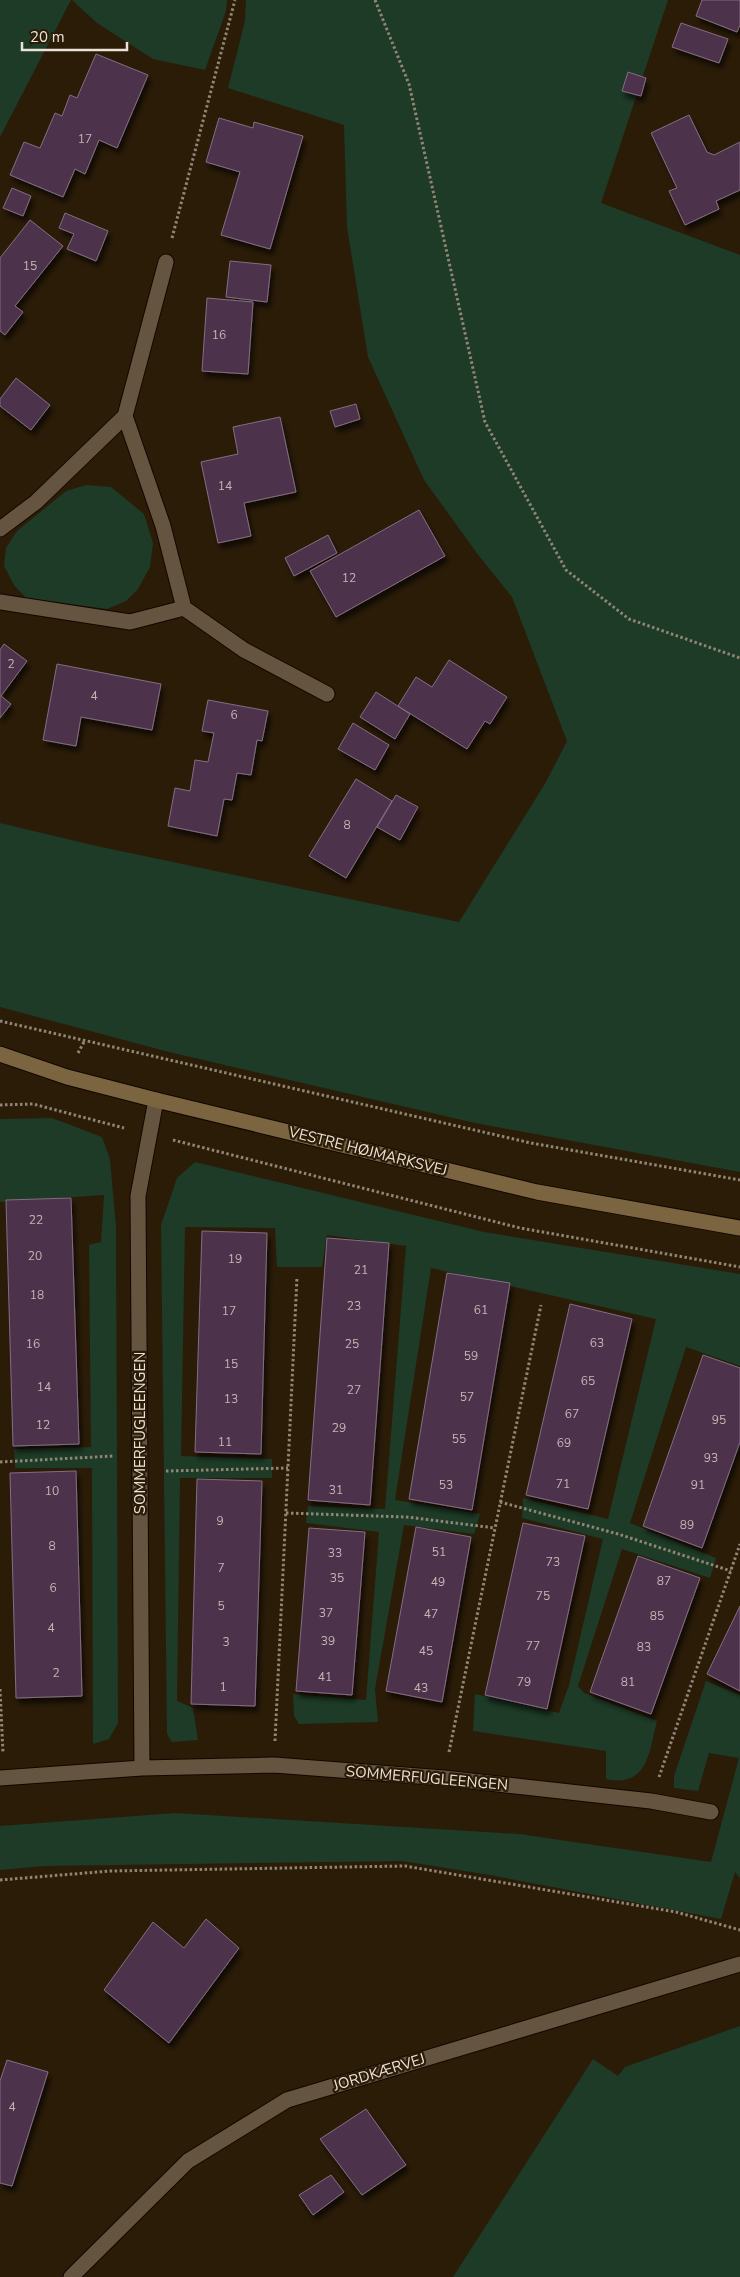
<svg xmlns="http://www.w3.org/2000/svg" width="740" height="2277" font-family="'Nunito Sans',sans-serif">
  <defs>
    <filter id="shadow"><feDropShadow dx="3" dy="5.5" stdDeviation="2.5" flood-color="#0009"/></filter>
  </defs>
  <rect width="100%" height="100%" fill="#2b1c08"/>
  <path fill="#1d3b26" d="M0 0H71L0 137Z
    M72 0H227L226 11 205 70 153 59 97 23Z
    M246 0H668L601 203 740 255V1172L475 1123 169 1052 0 1007V823L92 845 459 922 546 782 567 741 512 597 479 556 424 480 368 357 347 227 344 125 228 88 245 21Z
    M86 485 111 487 144 514 153 543 150 567 138 589 126 601 107 609 26 598 14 585 4 566 6 548 17 531 66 491Z
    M52 1118 102 1137 110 1159 116 1228 118 1723 109 1739 93 1744 92 1468H15L14 1449 91 1447 89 1245 101 1242 104 1195 0 1202V1119Z
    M195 1162 484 1232 740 1274V1366L686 1347 630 1523 716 1558 710 1578 622 1549 578 1686 584 1693 657 1721C649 1752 648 1788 606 1779V1751L473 1731 475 1694 559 1713 569 1685 603 1539 522 1518 523 1498 608 1519 656 1319 431 1268 395 1500 480 1514 474 1534 404 1525 375 1689 378 1722 299 1724 294 1716 293 1694 366 1700 379 1532 306 1523 308 1506 385 1509 406 1246 327 1235 322 1267H277L275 1228 185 1227 181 1456 272 1459V1478H180L177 1701 193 1708 198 1740 172 1742 167 1734 161 1225 177 1178Z
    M706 1681 740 1695V1878L735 1872 721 1919 490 1875 402 1861 45 1866 0 1870V1826L176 1813 519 1834 711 1862 739 1758 709 1753 698 1791 674 1788V1776Z
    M740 2026V2277H453L593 2059 618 2076 625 2067Z"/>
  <path fill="#4d314c" stroke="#836e81" filter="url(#shadow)" d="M702 0H740V25L737 32 696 16Z
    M681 23 728 39 719 63 672 47Z
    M96 54 148 75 117 148 99 140 85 174 75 169 63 197 10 175 24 142 40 148 55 113 62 116 70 95 77 98Z
    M628 72 646 78 641 96 622 91Z
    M689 115 707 152 714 155 740 142V190L716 201 719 209 685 225 669 191 677 188 651 133Z
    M219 118 253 128 254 122 303 136 270 249 221 235 240 172 206 162Z
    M12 188 31 196 23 216 3 208Z
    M65 213 108 231 96 261 67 249 74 234 59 228Z
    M30 220 63 246 15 306 23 312 5 335 0 331V258Z
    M230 261 271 265 267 302 226 297Z
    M207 298 253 302 248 374 202 371Z
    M16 378 50 405 31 430 0 406V399Z
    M356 404 360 419 335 427 330 411Z
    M280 417 296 492 244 503 251 536 218 543 201 462 238 454 233 427Z
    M419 510 445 556 336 617 310 571Z
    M328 535 337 553 294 576 285 558Z
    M4 644 27 661 1 696 11 704 0 718V650Z
    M449 660 507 697 490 724 485 721 467 749 398 706 416 677 432 687Z
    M57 664 161 684 152 730 81 717 76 746 43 740Z
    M376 692 410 714 395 739 360 717Z
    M208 700 268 711 262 741 257 740 251 775 237 773 232 800 224 799 217 836 168 826 175 788 190 791 195 760 208 762 214 733 202 731Z
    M353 723 389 745 375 770 338 749Z
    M356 779 392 801 346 878 309 856Z
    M396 795 418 807 400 840 377 827Z
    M71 1198 79 1444 13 1446 6 1200Z
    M202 1231 267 1233 261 1454 195 1452Z
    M327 1238 389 1243 370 1505 308 1500Z
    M447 1273 510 1283 472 1510 409 1499Z
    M570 1304 632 1319 588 1509 526 1495Z
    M703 1355 740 1368V1442L702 1548 643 1526Z
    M76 1471 82 1696 16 1698 10 1473Z
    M197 1479 262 1481 255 1706 191 1704Z
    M523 1523 585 1536 547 1709 485 1695Z
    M416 1527 471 1537 442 1702 386 1691Z
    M309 1528 365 1532 352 1695 296 1691Z
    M638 1556 700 1578 651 1714 590 1692Z
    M740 1606V1691L707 1674Z
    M206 1919 239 1948 169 2043 104 1990 153 1922 184 1948Z
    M7 2060 48 2072 12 2186 0 2183V2081Z
    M366 2109 406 2165 362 2195 320 2139Z
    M331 2175 344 2192 313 2215 299 2195Z"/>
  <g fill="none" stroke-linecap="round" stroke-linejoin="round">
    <defs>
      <path id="street" d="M166 262 125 416 163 526 184 608
        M0 529 36 502 125 416
        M0 602 130 622 184 608 244 650 327 694
        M142 1768 138 1196 156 1100
        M0 1778 142 1768 274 1765 444 1778 651 1801 711 1812
        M71 2277 188 2161 287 2100 740 1964"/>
      <path id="secondary" d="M0 1054 67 1077 156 1100 537 1192 740 1228"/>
    </defs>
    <use href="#street" stroke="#130600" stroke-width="17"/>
    <use href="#secondary" stroke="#130600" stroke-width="17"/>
    <path stroke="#918575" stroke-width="3" stroke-dasharray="2.5 2.5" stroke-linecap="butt" d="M375 0 409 84 485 422 566 570 629 619 740 658
      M172 238 235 0
      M0 1021 531 1143 740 1180
      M78 1053 85 1040
      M0 1105 33 1104 124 1128
      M173 1140 520 1228 740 1267
      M0 1462 114 1456
      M166 1471 288 1468
      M500 1502 618 1534 731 1571
      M286 1513 407 1517 495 1528
      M0 1689 3 1753
      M275 1741 297 1277
      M449 1752 541 1305
      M659 1777 740 1544
      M0 1880 110 1871 405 1866 676 1912 740 1930"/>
    <use href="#street" stroke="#65543f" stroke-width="15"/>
    <use href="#secondary" stroke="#7b6540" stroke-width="15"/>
  </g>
  <g text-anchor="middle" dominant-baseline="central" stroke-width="4.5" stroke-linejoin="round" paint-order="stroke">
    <g font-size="12" fill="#c4b6b4">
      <text x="85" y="139">17</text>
      <text x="30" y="266">15</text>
      <text x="219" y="335">16</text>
      <text x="225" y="486">14</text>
      <text x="349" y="578">12</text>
      <text x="11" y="664">2</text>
      <text x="94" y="696">4</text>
      <text x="234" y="715">6</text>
      <text x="347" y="825">8</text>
      <text x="36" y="1220">22</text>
      <text x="35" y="1256">20</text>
      <text x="235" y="1259">19</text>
      <text x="361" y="1270">21</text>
      <text x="37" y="1295">18</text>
      <text x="354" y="1306">23</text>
      <text x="481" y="1310">61</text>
      <text x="229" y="1311">17</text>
      <text x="597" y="1343">63</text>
      <text x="33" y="1344">16</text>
      <text x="352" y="1344">25</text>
      <text x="471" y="1356">59</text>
      <text x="231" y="1364">15</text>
      <text x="588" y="1381">65</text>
      <text x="44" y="1387">14</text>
      <text x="354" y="1390">27</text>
      <text x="467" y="1397">57</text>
      <text x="231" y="1399">13</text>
      <text x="572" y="1414">67</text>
      <text x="719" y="1420">95</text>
      <text x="43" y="1425">12</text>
      <text x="339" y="1428">29</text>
      <text x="459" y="1439">55</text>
      <text x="225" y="1442">11</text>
      <text x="564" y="1443">69</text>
      <text x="711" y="1458">93</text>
      <text x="563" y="1484">71</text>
      <text x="446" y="1485">53</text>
      <text x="698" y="1485">91</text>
      <text x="336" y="1490">31</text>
      <text x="52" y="1491">10</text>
      <text x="220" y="1521">9</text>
      <text x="687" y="1525">89</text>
      <text x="52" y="1546">8</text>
      <text x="439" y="1552">51</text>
      <text x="335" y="1553">33</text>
      <text x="553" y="1562">73</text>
      <text x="221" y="1568">7</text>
      <text x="337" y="1578">35</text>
      <text x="664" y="1581">87</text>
      <text x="438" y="1582">49</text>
      <text x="53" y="1588">6</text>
      <text x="543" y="1596">75</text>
      <text x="221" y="1606">5</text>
      <text x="326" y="1613">37</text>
      <text x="431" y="1614">47</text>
      <text x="657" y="1616">85</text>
      <text x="51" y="1628">4</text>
      <text x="328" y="1641">39</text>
      <text x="226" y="1642">3</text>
      <text x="533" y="1646">77</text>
      <text x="644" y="1647">83</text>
      <text x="426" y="1651">45</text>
      <text x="56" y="1673">2</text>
      <text x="325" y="1677">41</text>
      <text x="524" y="1682">79</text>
      <text x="628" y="1682">81</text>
      <text x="223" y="1687">1</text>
      <text x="421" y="1688">43</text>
      <text x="12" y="2107">4</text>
    </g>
    <g font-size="15" fill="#ece2d6" stroke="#2b1c08">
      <text transform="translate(368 1151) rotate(14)">VESTRE HØJMARKSVEJ</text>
      <text transform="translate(140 1433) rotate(-90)">SOMMERFUGLEENGEN</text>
      <text transform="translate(427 1778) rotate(5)">SOMMERFUGLEENGEN</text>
      <text transform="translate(379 2072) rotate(-17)">JORDKÆRVEJ</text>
    </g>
  </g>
  <path d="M22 42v8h105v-8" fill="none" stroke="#ece2d6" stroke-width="2.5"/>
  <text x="30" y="42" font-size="15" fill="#ece2d6" stroke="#2b1c08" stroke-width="4" paint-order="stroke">20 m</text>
</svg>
